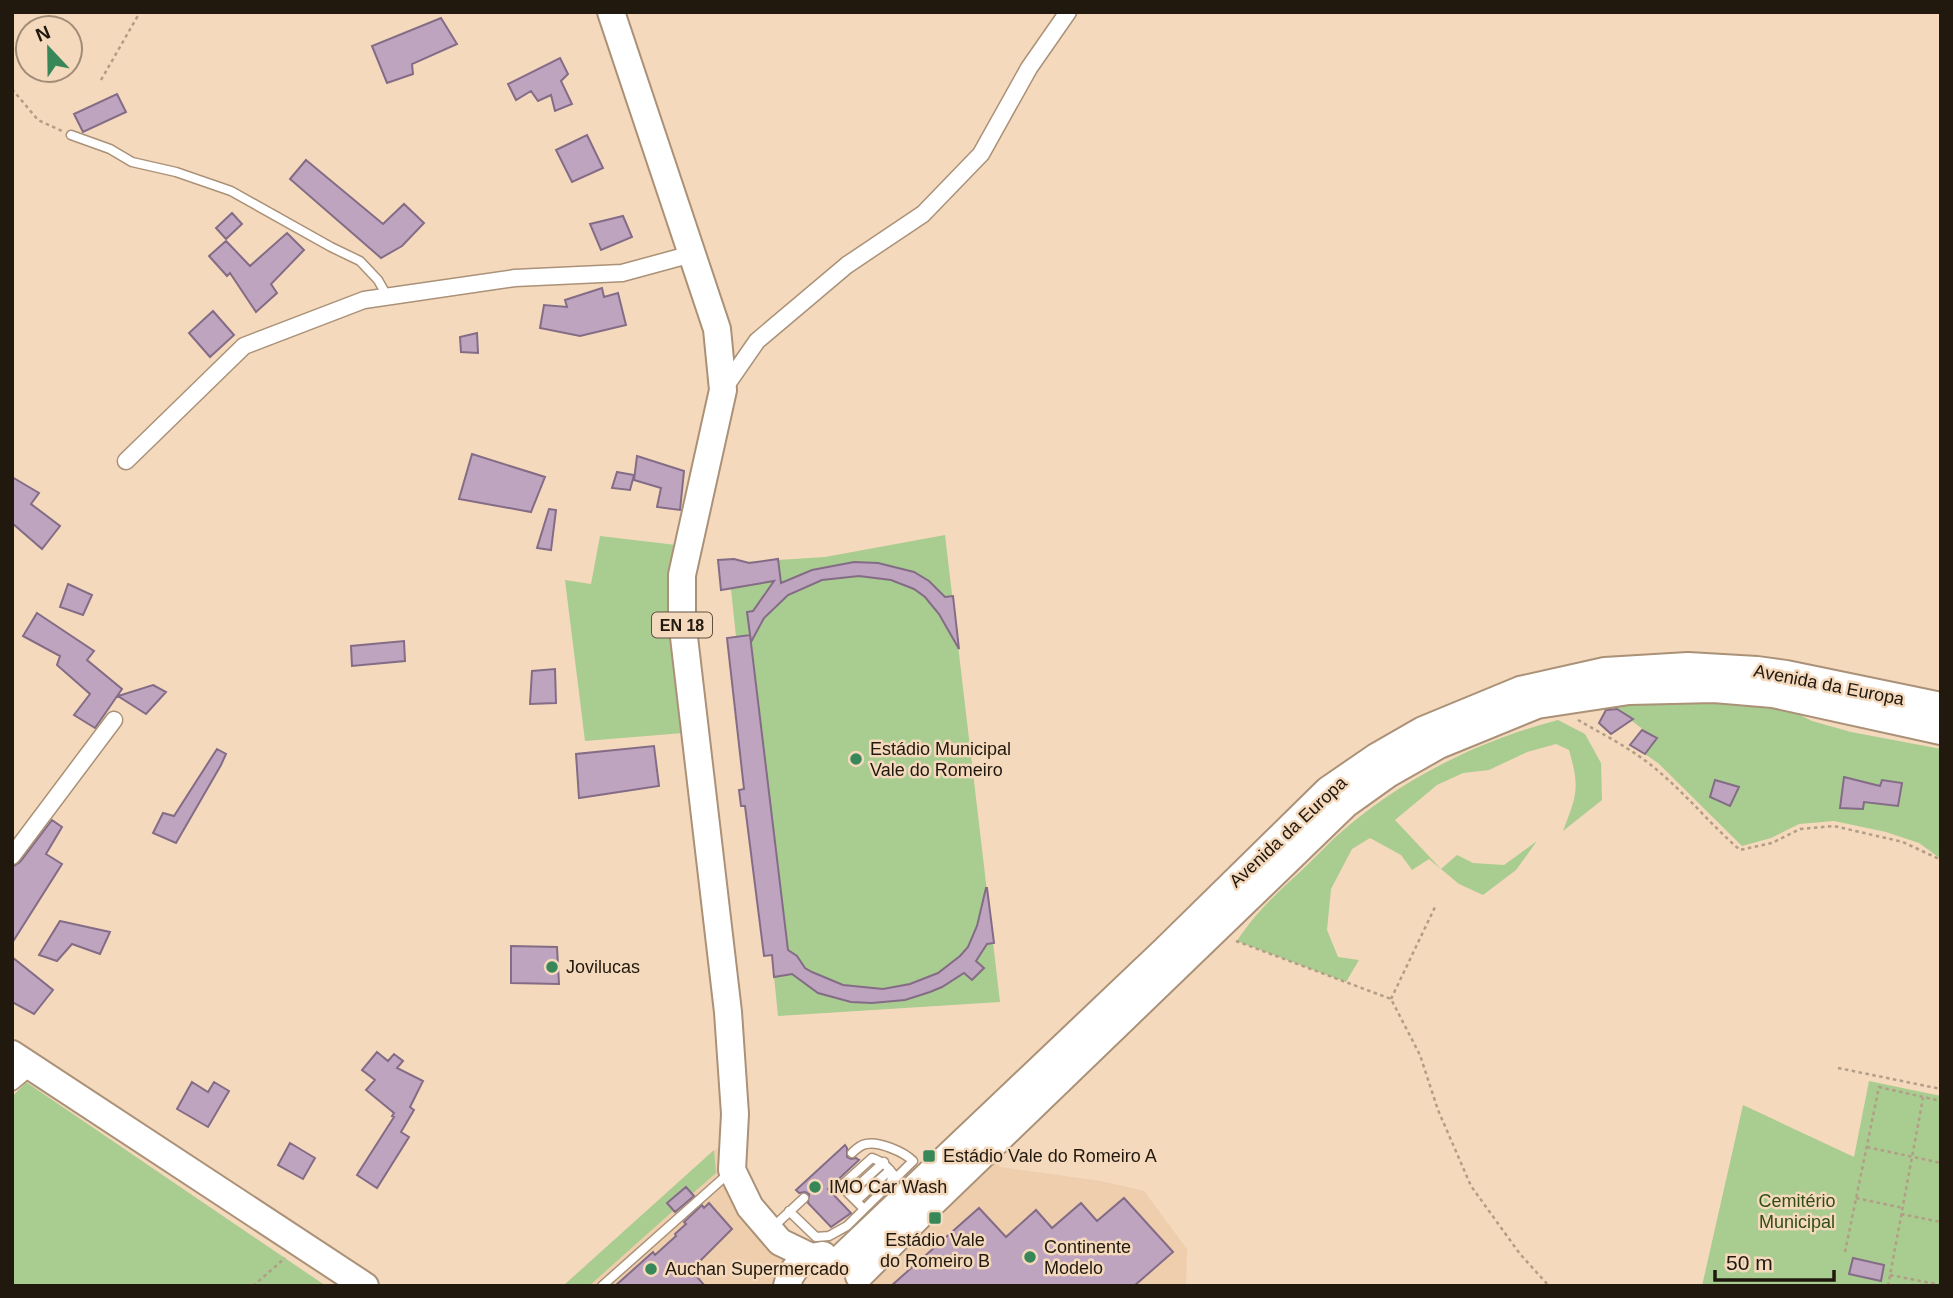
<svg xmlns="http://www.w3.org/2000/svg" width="1953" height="1298" font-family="Helvetica,sans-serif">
  <rect width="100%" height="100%" fill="#f4d9bd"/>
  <path fill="#eeceac" d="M734 1133 732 1170 780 1242 790 1275 787 1286H563Z
    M991 1147 1000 1167 1101 1181 1144 1191 1187 1249 1186 1286H862Z"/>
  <path fill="#a9cc90" d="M945 535 1000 1002 778 1016 772 956H764L745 806H741L739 790 744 789 737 729 736 637 731 589 721 590 718 560 734 559 746 562 825 557Z
    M600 536 676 545 668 586V625L683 733 585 741 565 580 591 584Z
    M1610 704H1729L1786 708 1812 721 1851 732 1941 749V859L1919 843 1886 832 1834 821 1799 824 1771 838 1742 846 1658 763 1645 754 1657 738C1640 729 1626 715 1610 704Z
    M1558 720 1585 734 1601 763 1602 800 1563 831C1577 794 1580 789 1569 750L1556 744 1527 752 1489 770 1463 773 1437 785 1395 820 1441 869 1457 855 1473 863 1504 865 1537 841 1516 870 1483 895 1459 884 1429 859 1412 870 1401 855 1370 838 1352 849 1331 889 1327 930 1338 957 1359 960 1346 982 1237 941C1257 911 1276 894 1302 870 1319 854 1335 836 1353 822 1412 774 1484 739 1558 720Z
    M1869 1081 1941 1096V1286H1702L1743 1105 1854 1157Z
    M26 1082 326 1286H12V1097Z
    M714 1150 716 1173 692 1194 686 1187 668 1204 674 1210 589 1286H563Z"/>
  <path fill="#bea4bf" stroke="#846c86" stroke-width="2" d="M441 18 457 44 412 64 413 74 387 83 372 46Z
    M560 58 568 74 561 81 572 104 555 111 551 95 538 101 531 91 516 100 508 84Z
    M117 94 126 112 83 132 74 114Z
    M587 135 603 168 572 182 556 150Z
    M306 160 383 224 404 204 424 223 402 246 381 258 290 179Z
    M232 213 242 224 226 239 216 228Z
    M623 216 632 237 601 250 590 224Z
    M287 233 304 250 271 284 277 293 256 312 230 273 227 276 209 256 226 241 250 266Z
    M602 288 604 297 618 293 626 325 580 336 540 328 544 305 567 307 565 300Z
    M213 311 234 335 210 357 189 333Z
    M477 333 478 353 461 352 460 337Z
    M472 454 545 477 531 512 459 499Z
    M637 456 684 471 680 510 657 507 661 488 634 480Z
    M617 472 634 475 630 490 612 488Z
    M12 477 39 493 31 504 60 526 42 549 12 523Z
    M549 509 556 510 551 550 537 548Z
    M734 559 749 563 778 559 781 583 812 570 854 562 878 563 914 572 929 581 945 597 953 596 959 649 939 614 925 597 914 589 891 580 859 576 822 580 788 595 764 618 751 642 747 612 753 611 774 581 721 590 718 560Z
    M68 584 92 595 83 615 60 607Z
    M37 613 94 651 87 660 122 689 95 728 74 715 90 694 57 665 60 656 23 636Z
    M750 635 788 950 797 956 805 968 812 972 843 985 883 989 910 984 938 973 960 956 968 947 977 926 986 888H987L994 943 987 944 976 961 984 968 972 980 964 973 942 987 930 992 905 1000 872 1003 851 1002 818 993 792 974 774 977 772 955 764 956 745 806H741L739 790 744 789 727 638Z
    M404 641 405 661 352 666 351 646Z
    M555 669 556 703 530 704 532 671Z
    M153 685 166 692 146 714 118 696Z
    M1617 709 1633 719 1611 734 1599 723 1606 710Z
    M1642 730 1657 738 1645 754 1630 745Z
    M654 746 659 786 579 798 576 754Z
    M217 749 226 754 221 765 176 843 153 833 163 813 174 816Z
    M1844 777 1880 786 1882 780 1902 783 1898 806 1864 802 1863 809 1840 808Z
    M1715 780 1739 787 1730 806 1710 797Z
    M52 820 62 827 46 854 62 864 12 943V867L20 862Z
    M60 921 110 932 100 954 72 944 57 961 39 955Z
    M511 946 557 947 559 984 511 983Z
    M12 957 53 990 34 1014 12 1002Z
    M377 1052 388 1061 394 1054 403 1061 397 1068 423 1081 410 1107 414 1110 401 1132 409 1137 377 1188 357 1175 394 1117 392 1116 394 1113 366 1090 375 1080 362 1070Z
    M192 1082 208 1092 214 1082 229 1091 208 1127 177 1109Z
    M290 1143 315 1158 303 1179 278 1165Z
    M845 1145 847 1148V1157L851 1159 856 1158 859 1160 828 1189 851 1213 831 1227 808 1203 809 1194 805 1192 799 1193 796 1190Z
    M686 1187 694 1196 675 1212 667 1203Z
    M1124 1198 1173 1252 1134 1286H891L979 1208 1006 1237 1036 1210 1052 1228 1081 1203 1097 1221Z
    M709 1203 732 1229 691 1270 705 1286H615L653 1252 655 1255 676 1236 675 1234 686 1224 684 1222 702 1205 704 1208Z
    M1853 1258 1884 1265 1881 1281 1849 1274Z"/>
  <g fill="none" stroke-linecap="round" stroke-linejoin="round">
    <defs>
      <path id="lane" d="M71 135 110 149 132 162 176 172 231 191 331 247 360 261 378 280 387 296
        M849 1194 884 1162
        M856 1201 890 1170
        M864 1209 841 1186 872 1158C883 1162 887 1166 893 1174L891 1181
        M789 1211 816 1237 829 1236 847 1226 913 1161C904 1152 879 1141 866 1144 860 1145 856 1149 852 1153
        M772 1228 804 1198
        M602 1286 728 1174"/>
      <path id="street" d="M723 390 757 341 847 265 923 214 981 154 1029 68 1068 12
        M126 461 244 346 364 300 515 278 622 273 692 254
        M12 856 114 720
        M12 1082 31 1066"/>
      <path id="primary" d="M611 12 717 329 723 390 682 575V620L728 1012 735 1114 732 1170 750 1207 780 1242 811 1257
        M12 1054 365 1286
        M841 1258 1164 951 1328 790 1376 757 1423 730 1520 690 1605 671 1688 666 1757 670 1786 674 1941 706
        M859 1276 920 1215 1346 804 1388 774 1439 745 1537 705 1629 691 1714 689 1773 694 1941 731
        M787 1286C791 1267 805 1257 823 1255"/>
    </defs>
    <use href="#lane" stroke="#aa9177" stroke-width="11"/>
    <use href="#street" stroke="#aa9177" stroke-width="19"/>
    <use href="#primary" stroke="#aa9177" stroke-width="30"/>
    <path stroke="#b29d86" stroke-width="2.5" stroke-dasharray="3.5 3.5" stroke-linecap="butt" d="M101 80 140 12
      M12 89 38 120 62 131
      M1578 720C1604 735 1634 750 1657 770 1687 795 1711 825 1740 850L1772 843 1800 829 1834 826 1903 842 1941 860
      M1236 941 1391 999 1420 1055 1438 1110 1471 1186 1520 1254 1549 1286
      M1391 999 1435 907
      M1838 1068 1941 1089
      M1867 1147 1941 1163
      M1856 1198 1903 1208
      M1901 1214 1941 1222
      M1845 1252 1879 1087 1941 1101
      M1890 1275 1941 1285
      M253 1286 285 1258
      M1888 1286 1923 1098"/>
    <use href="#lane" stroke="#fff" stroke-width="8"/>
    <use href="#street" stroke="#fff" stroke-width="16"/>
    <use href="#primary" stroke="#fff" stroke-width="26"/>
  </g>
  <g fill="#378758" stroke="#f4d9bd" stroke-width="2.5">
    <circle cx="856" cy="759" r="7"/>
    <circle cx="552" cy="967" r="7"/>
    <rect x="922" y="1149" width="14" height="14" rx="3.5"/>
    <circle cx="815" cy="1187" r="7"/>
    <rect x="928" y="1211" width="14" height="14" rx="3.5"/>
    <circle cx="1030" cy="1257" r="7"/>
    <circle cx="651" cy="1269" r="7"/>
  </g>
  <g text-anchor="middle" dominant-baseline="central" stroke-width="5" stroke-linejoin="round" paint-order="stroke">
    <rect fill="#f4d9bd" stroke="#605242" stroke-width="2" x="652" y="612.5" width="60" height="25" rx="5"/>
    <g font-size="16" font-weight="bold" fill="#21180e">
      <text x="682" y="625">EN 18</text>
    </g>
    <g font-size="18" fill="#21180e" stroke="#f4d9bd">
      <text transform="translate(1829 685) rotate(11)">Avenida da Europa</text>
      <text transform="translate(1288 832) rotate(-43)">Avenida da Europa</text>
    </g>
    <g font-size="18" fill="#21180e" stroke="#f4d9bd" text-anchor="start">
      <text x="870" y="749">Estádio Municipal<tspan x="870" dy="21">Vale do Romeiro</tspan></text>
      <text x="566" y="967">Jovilucas</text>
      <text x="943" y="1156">Estádio Vale do Romeiro A</text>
      <text x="829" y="1187">IMO Car Wash</text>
      <text x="935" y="1240" text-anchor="middle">Estádio Vale<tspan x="935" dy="21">do Romeiro B</tspan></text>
      <text x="1044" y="1247">Continente<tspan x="1044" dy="21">Modelo</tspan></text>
      <text x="665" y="1269">Auchan Supermercado</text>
    </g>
    <g font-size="18" fill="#304e14" stroke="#f4d9bd">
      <text x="1797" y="1201">Cemitério<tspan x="1797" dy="21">Municipal</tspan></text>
    </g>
  </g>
  <rect width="1953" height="1298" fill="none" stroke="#21180e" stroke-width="28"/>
  <g transform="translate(49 49) rotate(338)"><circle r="33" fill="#f4d9bd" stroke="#a08c77" stroke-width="2"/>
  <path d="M0-5L12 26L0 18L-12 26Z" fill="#378758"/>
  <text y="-10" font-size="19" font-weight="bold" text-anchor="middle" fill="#21180e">N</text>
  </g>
  <path d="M1715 1270v10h119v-10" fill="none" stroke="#21180e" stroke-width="3.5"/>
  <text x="1726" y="1270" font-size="21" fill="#21180e" stroke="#f4d9bd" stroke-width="5" paint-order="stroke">50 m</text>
</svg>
